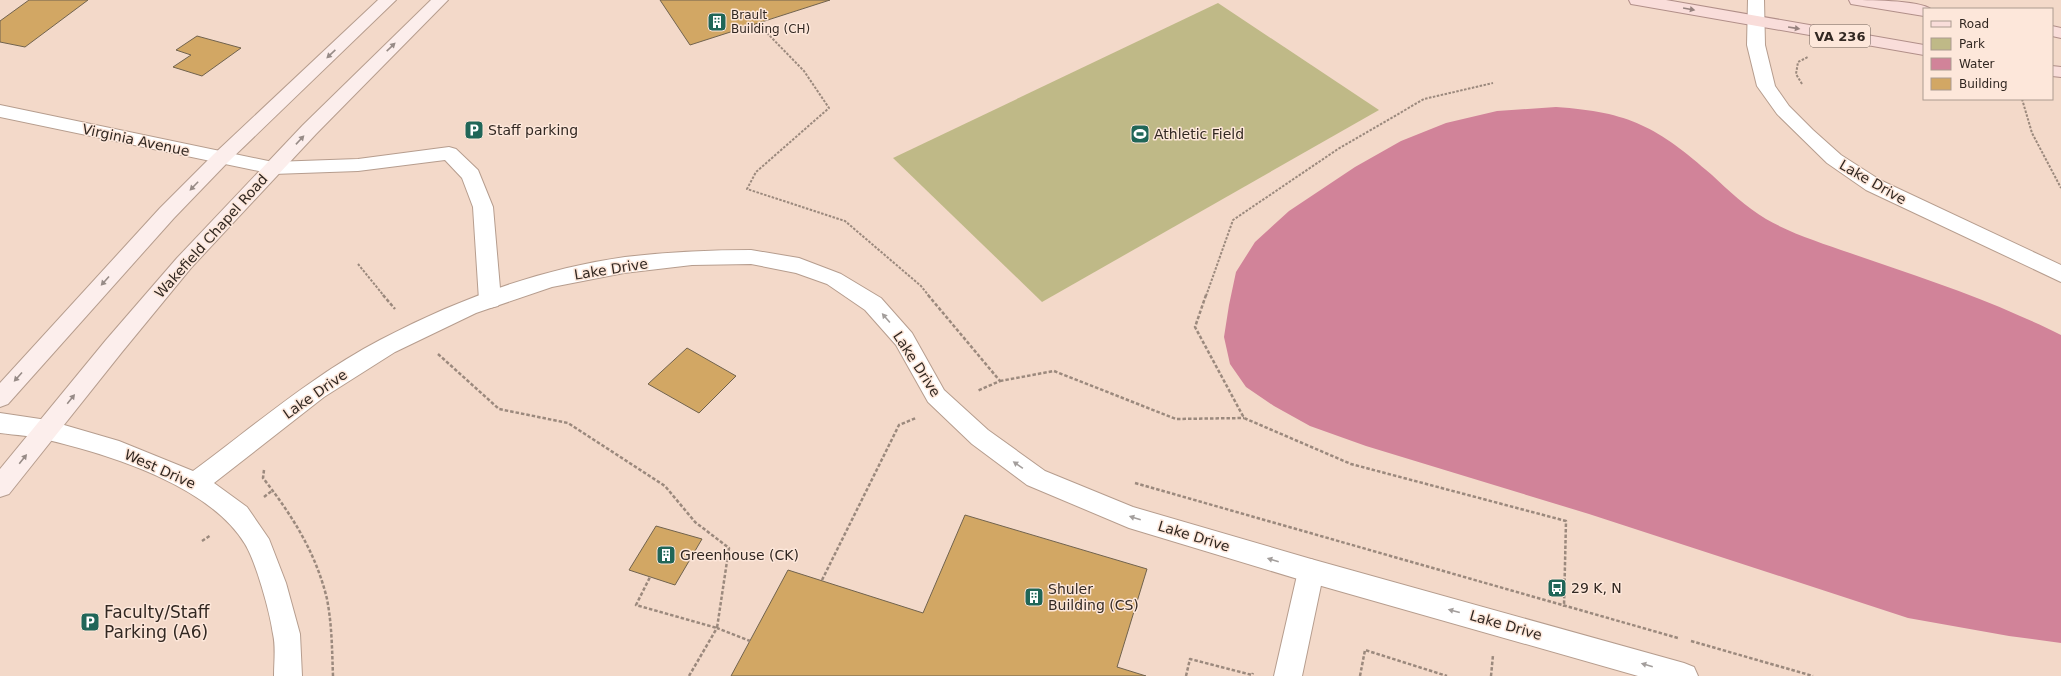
<svg xmlns="http://www.w3.org/2000/svg" width="2061" height="676" font-family="'DejaVu Sans',sans-serif">
  <rect width="100%" height="100%" fill="#f3d9c9"/>
  <path fill="#bfb987" d="M1218 3 1379 110 1042 302 893 158Z"/>
  <path fill="#d18399" d="M1556 107C1630 112 1657 127 1712 175 1729 191 1746 207 1766 219 1792 234 1822 243 1850 253 1907 273 1965 291 2020 316 2034 322 2048 328 2061 335V643L2009 636 1908 618 1589 514 1366 446 1310 426 1274 406 1246 387 1230 364 1224 337 1229 305 1236 272 1255 242 1289 211 1355 167 1401 141 1446 123 1497 111Z"/>
  <path fill="#d2a764" stroke="#71634e" d="M29 0H88L25 47 0 42V21Z
    M660 0H830L690 45Z
    M197 36 241 48 202 76 173 67 191 55 176 50Z
    M687 348 736 376 699 413 648 384Z
    M965 515 1147 569 1117 667 1146 676H731L788 570 923 613Z
    M656 526 702 539 675 585 629 570Z"/>
  <g fill="none" stroke-linecap="round" stroke-linejoin="round">
    <defs>
      <path id="service" d="M449 147 456 149 478 170 493 207 501 300 498 306 490 308 482 306 479 300 473 207 462 178 445 160 358 171 273 174 266 173 263 168 266 163 273 162 358 159Z
        M1311 559 1320 563 1324 571 1302 676H1274L1298 571 1302 563Z"/>
      <path id="minor" d="M1748 0H1764L1765 45 1775 86 1789 106 1813 130 1841 155 1880 180 2061 265V282L1866 190 1827 163 1777 114 1757 86 1747 45Z
        M0 105 273 162 280 163 283 168 280 173 273 174 0 117Z
        M751 250 799 258 841 274 881 298 912 333 944 390 988 430 1045 471 1133 507 1311 559 1684 663 1694 667 1698 676H1638L1311 583 1129 528 1027 485 972 444 928 402 896 345 865 310 827 284 796 273 751 264 692 265 624 273 552 287 476 313 395 352 324 397 214 483 247 507 269 539 286 583 300 634 302 676H274C274 662 276 647 273 634 270 612 256 562 245 544 210 486 111 455 48 440 33 436 16 435 0 433V413L47 420 119 441 193 471C254 426 313 375 380 340 456 300 539 269 625 257 667 252 709 250 751 250Z"/>
      <path id="secondary" d="M378 0H396L228 162 174 218 8 404 0 407V383L160 208 214 154Z
        M431 0H448L316 134 191 268 122 352 9 494 0 497V469L106 340 177 258 303 125Z"/>
      <path id="primary" d="M1629 0H1666L1924 45V55L1637 5 1631 4Z
        M1849 0C1866 0 1918 0 1931 9H1924V16L1857 5 1851 4Z
        M2052 26 2061 28V38L2052 36Z
        M2052 66 2061 67V77L2052 76Z"/>
    </defs>
    <use href="#service" stroke="#b69d8e" stroke-width="2"/>
    <use href="#minor" stroke="#b69d8e" stroke-width="2"/>
    <use href="#secondary" stroke="#b69d8e" stroke-width="2"/>
    <use href="#primary" stroke="#b18f89" stroke-width="2"/>
    <path stroke="#9b897d" stroke-width="2" stroke-dasharray="2.5 1.5" stroke-linecap="butt" d="M767 33 804 71 829 108 756 172 747 189 845 221 921 286 929 296
      M1802 84 1796 74 1798 62 1808 57
      M2022 99 2032 133 2061 188
      M358 264 384 296
      M1206 296 1233 220 1338 149 1424 99 1493 83"/>
    <path stroke="#9b897d" stroke-width="2.5" stroke-dasharray="3.5 2" stroke-linecap="butt" d="M383 295 395 309
      M928 295 1000 381 977 391
      M1206 295 1195 327 1244 418 1351 464 1566 521 1564 607
      M438 354 499 409 568 423 665 486 695 522 729 548 717 628 636 605 650 577
      M1000 381 1054 371 1176 419 1244 418
      M264 470 263 478C292 515 316 553 327 599 332 625 332 650 333 676
      M1135 483 1678 638
      M264 497 273 490
      M202 541 211 535
      M822 580 899 425 916 418
      M1691 641 1813 676
      M689 676 717 628 750 641
      M1186 676 1190 659 1252 675 1253 673
      M1360 676 1365 650 1447 676
      M1491 676 1493 655"/>
    <use href="#service" fill="#fff" fill-rule="evenodd"/>
    <use href="#minor" fill="#fff" fill-rule="evenodd"/>
    <use href="#secondary" fill="#fceeec" fill-rule="evenodd"/>
    <use href="#primary" fill="#f9ddda" fill-rule="evenodd"/>
  </g>
  <defs><path id="oneway-solid" d="M-6-.8H1V-3.2L6.5 0L1 3.2V.8H-6Z"/></defs>
  <g fill="#96827e">
    <use href="#oneway-solid" transform="translate(1689 9) rotate(10)"/>
    <use href="#oneway-solid" transform="translate(1794 28) rotate(9)"/>
  </g>
  <g fill="#978b87">
    <use href="#oneway-solid" transform="translate(391 47) rotate(-44)"/>
    <use href="#oneway-solid" transform="translate(331 54) rotate(137)"/>
    <use href="#oneway-solid" transform="translate(300 140) rotate(-47)"/>
    <use href="#oneway-solid" transform="translate(194 186) rotate(134)"/>
    <use href="#oneway-solid" transform="translate(105 281) rotate(132)"/>
    <use href="#oneway-solid" transform="translate(18 377) rotate(132)"/>
    <use href="#oneway-solid" transform="translate(71 399) rotate(-51)"/>
    <use href="#oneway-solid" transform="translate(23 459) rotate(-51)"/>
  </g>
  <g fill="#a39e9c">
    <use href="#oneway-solid" transform="translate(886 318) rotate(-131)"/>
    <use href="#oneway-solid" transform="translate(1018 465) rotate(-145)"/>
    <use href="#oneway-solid" transform="translate(1135 518) rotate(-163)"/>
    <use href="#oneway-solid" transform="translate(1273 560) rotate(-163)"/>
    <use href="#oneway-solid" transform="translate(1454 611) rotate(-165)"/>
    <use href="#oneway-solid" transform="translate(1647 665) rotate(-164)"/>
  </g>
  <defs>
    <symbol id="building-square" viewBox="-11 -11 22 22"><rect x="-9" y="-9" width="18" height="18" rx="4" fill="#206658" stroke="#fde7da"/><path d="M-4-6H4V6H1V3H-1V6H-4ZM-2.5-4.3h1.7v1.8h-1.7ZM.8-4.3h1.7v1.8H.8ZM-2.5-1h1.7V.8h-1.7ZM.8-1h1.7V.8H.8Z" fill="#fff"/></symbol>
    <symbol id="parking-square" viewBox="-11 -11 22 22"><rect x="-9" y="-9" width="18" height="18" rx="4" fill="#206658" stroke="#fde7da"/><path d="M-3.5-5.5H1a3.5 3.5 0 0 1 0 7H-1V5.5H-3.5ZM-1-3.4V-.6H.8a1.4 1.4 0 0 0 0-2.8Z" fill="#fff"/></symbol>
    <symbol id="stadium-square" viewBox="-11 -11 22 22"><rect x="-9" y="-9" width="18" height="18" rx="4" fill="#206658" stroke="#fde7da"/><path d="M0-5a6.5 5 0 1 0 0 10a6.5 5 0 1 0 0-10ZM-3.5-1.8h7v3.6h-7Z" fill="#fff"/></symbol>
    <symbol id="bus-square" viewBox="-11 -11 22 22"><rect x="-9" y="-9" width="18" height="18" rx="4" fill="#206658" stroke="#fde7da"/><path d="M-5-6H5V4H4V6H2V4H-2V6H-4V4H-5ZM-3.5-4V0h7V-4ZM-3.5 1.2v1.5H-2V1.2ZM2 1.2v1.5H3.5V1.2Z" fill="#fff"/></symbol>
  </defs>
  <g fill-rule="evenodd">
    <use href="#building-square" x="706" y="11" width="22" height="22"/>
    <use href="#parking-square" x="463" y="119" width="22" height="22"/>
    <use href="#stadium-square" x="1129" y="123" width="22" height="22"/>
    <use href="#building-square" x="655" y="544" width="22" height="22"/>
    <use href="#bus-square" x="1546" y="577" width="22" height="22"/>
    <use href="#building-square" x="1023" y="586" width="22" height="22"/>
    <use href="#parking-square" x="79" y="611" width="22" height="22"/>
  </g>
  <g text-anchor="middle" dominant-baseline="central" stroke-width="3" stroke-linejoin="round" paint-order="stroke">
    <g font-size="12" fill="#322822" stroke="#fde7da" text-anchor="start">
      <text x="731" y="15">Brault<tspan x="731" dy="14">Building (CH)</tspan></text>
    </g>
    <rect fill="#fde7da" stroke="#6f6159" stroke-width="1" x="1810" y="25" width="60" height="22" rx="3"/>
    <g font-size="13" font-weight="bold" fill="#322822">
      <text x="1840" y="36">VA 236</text>
    </g>
    <g font-size="14" fill="#322822" stroke="#fde7da" text-anchor="start">
      <text x="488" y="130">Staff parking</text>
      <text x="1154" y="134">Athletic Field</text>
      <text x="680" y="555">Greenhouse (CK)</text>
      <text x="1571" y="588">29 K, N</text>
      <text x="1048" y="589">Shuler<tspan x="1048" dy="16">Building (CS)</tspan></text>
    </g>
    <g font-size="14" fill="#322822" stroke="#fde7da">
      <text transform="translate(136 140) rotate(12)">Virginia Avenue</text>
      <text transform="translate(1873 182) rotate(30)">Lake Drive</text>
      <text transform="translate(211 236) rotate(-48)">Wakefield Chapel Road</text>
      <text transform="translate(611 269) rotate(-9)">Lake Drive</text>
      <text transform="translate(917 364) rotate(57)">Lake Drive</text>
      <text transform="translate(315 394) rotate(-35)">Lake Drive</text>
      <text transform="translate(160 469) rotate(24)">West Drive</text>
      <text transform="translate(1194 536) rotate(17)">Lake Drive</text>
      <text transform="translate(1506 625) rotate(16)">Lake Drive</text>
    </g>
    <g font-size="17" fill="#322822" stroke="#fde7da" text-anchor="start">
      <text x="104" y="612">Faculty/Staff<tspan x="104" dy="20">Parking (A6)</tspan></text>
    </g>
  </g>
  <rect x="1923" y="8" width="130" height="92" fill="#fde7da" stroke="#ac9b90"/>
  <rect x="1931" y="21" width="20" height="6" fill="#f9ddda" stroke="#ac9b90"/>
  <text x="1959" y="28" font-size="12" fill="#322822">Road</text>
  <rect x="1931" y="38" width="20" height="12" fill="#bfb987" stroke="#ac9b90"/>
  <text x="1959" y="48" font-size="12" fill="#322822">Park</text>
  <rect x="1931" y="58" width="20" height="12" fill="#d18399" stroke="#ac9b90"/>
  <text x="1959" y="68" font-size="12" fill="#322822">Water</text>
  <rect x="1931" y="78" width="20" height="12" fill="#d2a764" stroke="#ac9b90"/>
  <text x="1959" y="88" font-size="12" fill="#322822">Building</text>
</svg>
